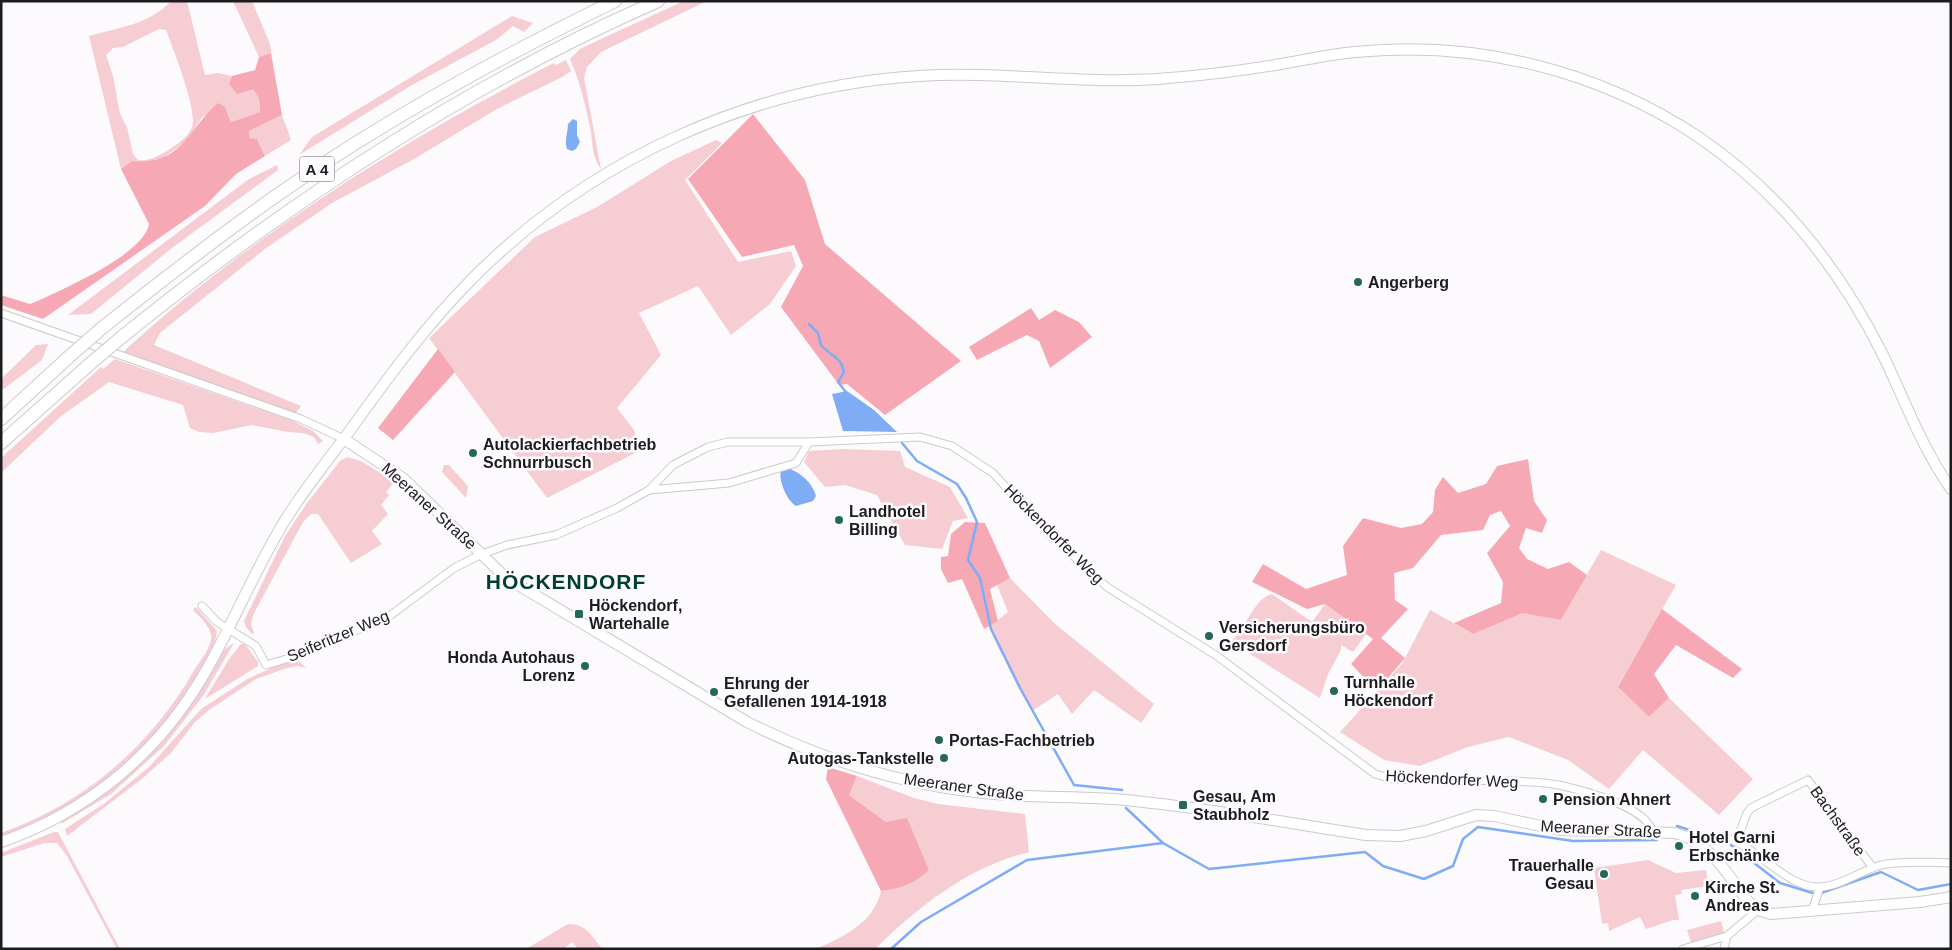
<svg xmlns="http://www.w3.org/2000/svg" width="1952" height="950" font-family="Arial,sans-serif">
  <rect width="100%" height="100%" fill="#fdfafe"/>
  <path fill="#f6cdd3" fill-rule="evenodd" d="M171 1H187L205 75 217 73 232 76 229 84 253 89 259 99 260 112 231 122 225 107 202 117 187 141 163 158 147 162 132 161 121 169 89 36C117 28 151 24 171 1ZM159 29 166 30C173 49 198 111 192 127 189 137 178 143 170 149 160 155 149 162 138 160L133 154 127 127 120 114 113 76 106 55 113 48 123 47Z
    M233 1H252L270 44 271 53 259 57Z
    M684 1H707L601 52 587 67 584 78 601 169C591 157 593 141 590 127 585 104 580 81 570 59L580 49 601 39Z
    M512 16 533 23 524 32 513 26 496 40 412 85 299 155 312 137Z
    M566 60 571 71 564 76 497 109 414 159 332 203 265 249 160 333 154 345 301 406 296 413 123 352C247 238 403 140 554 63L556 65Z
    M282 115 291 140 265 156 257 139H249V131Z
    M716 140 722 143 685 180 738 262 791 251 796 266 770 304 731 335 698 286 639 313 661 355 617 408 634 430 639 451 547 498 429 338 535 237 597 207 671 161Z
    M277 165 278 170 172 248 91 314 68 315 249 179Z
    M48 344 42 360 1 391V379L36 345Z
    M115 359 293 421 313 431 323 441 318 444 314 437 303 433 288 432 252 425 213 433 199 432 190 428 183 405 109 382 60 417 1 473V458L101 367 103 369Z
    M842 449 900 451 905 467 950 487 968 518 953 521 942 549 905 545 877 495 845 485 825 487 804 462 809 451Z
    M347 457 361 461 395 482 386 492 389 495 381 505 388 514 372 531 382 544 351 563 318 514H311L303 522 253 615 251 624 254 633 252 634 246 627 244 621 285 536 307 503 340 461Z
    M444 465H449L468 486 466 498 442 472Z
    M1601 550 1676 585 1618 687 1649 717 1669 698 1753 779 1719 815 1643 750 1609 789 1568 760 1509 737 1468 747 1420 766 1384 760 1340 732 1402 664 1430 610 1473 634 1522 612 1561 620Z
    M1010 578 1054 623 1154 704 1141 723 1094 690 1072 714 1058 694 1032 711 990 626 1008 612 997 585Z
    M1272 594 1312 622 1325 604 1366 634 1353 652 1341 645V650L1328 674 1320 698 1231 642C1245 630 1255 597 1272 594Z
    M196 607 217 631C216 647 205 662 197 676 152 759 86 802 1 837V833C83 804 150 747 193 672 199 662 213 646 211 635 209 625 200 617 193 610Z
    M234 643 203 696 164 746 111 794 61 824 63 819C139 776 182 725 225 649Z
    M241 644H245L258 662V666L205 699 229 659Z
    M298 660 306 668 298 666 287 668 256 679 209 710 194 723 171 753 143 778 67 836 65 829 105 803 149 767 201 709 249 678 288 661Z
    M857 776 914 798 938 804 1025 814 1029 852C968 867 919 906 875 949H816C844 936 873 924 881 891 900 889 915 884 929 870L886 822 849 795Z
    M54 832H58L120 949H117L67 856 57 843H44L1 857V853Z
    M1648 860 1676 873 1706 870 1708 886 1681 890 1682 894 1675 895 1679 920H1673L1646 929 1640 917 1609 931 1608 923 1602 924 1594 868Z
    M1721 921 1725 935 1691 943 1687 930Z
    M568 924C588 924 591 937 603 949H578L572 942 564 949H526Z"/>
  <path fill="#f6a9b5" d="M271 53 282 115 249 131V138L257 139 265 156 236 174 205 206 43 319 1 305V295L30 304 40 300C67 287 144 254 149 224L121 169 132 161C183 165 186 131 218 103L225 107 231 122 260 112 259 99 253 89 237 94 229 84 232 76 255 70 259 57Z
    M753 114 805 180 825 244 961 361 885 415 847 384 839 385 781 307 803 266 794 245 742 257 688 179Z
    M1031 308 1039 320 1055 310 1079 322 1092 337 1050 368 1039 341 1027 335 977 360 969 347Z
    M438 349 455 372 393 440 378 428Z
    M1528 459 1534 501 1547 520 1542 533 1526 528 1519 548 1527 559 1548 569 1569 562 1587 575 1561 620 1522 613 1473 634 1454 623 1501 603 1503 582 1487 553 1510 526 1501 511 1490 515 1483 530 1441 535 1413 568 1394 573 1395 600 1408 609 1381 638 1405 658 1377 691 1351 664 1373 639 1325 604 1307 609 1252 582 1263 564 1306 589 1347 575 1343 546 1363 518 1401 528 1422 524 1433 512 1435 490 1443 477 1458 493 1486 484 1497 466Z
    M965 522 985 523 1010 578 990 589 998 621 984 629 962 579 948 583 941 569V557L948 556 951 534Z
    M1662 609 1742 669 1733 678 1676 645 1654 674 1669 698 1649 717 1618 687Z
    M828 767 857 776 849 795 886 822 907 818 929 870C915 884 900 889 881 891L826 779Z"/>
  <path fill="#7fadf5" d="M573 119 577 121V135L580 142 576 149 572 151 567 149C564 141 568 132 568 124Z
    M847 391 874 410 897 432 843 431 832 394Z
    M787 468C800 472 812 482 816 496L813 501 796 506C787 501 778 480 781 470Z"/>
  <g fill="none" stroke-linecap="round" stroke-linejoin="round">
    <path stroke="#7fadf5" stroke-width="2.5" d="M809 324 818 333 821 345C830 356 841 356 844 372L838 382 845 391
      M902 443 917 461 957 484 966 498 977 522 968 560 980 578 991 629 1020 688 1074 785 1122 790
      M1126 808 1163 843
      M1677 826 1727 842 1780 883 1816 894
      M1821 893 1881 872 1918 890 1951 884
      M891 949 921 922 1027 860 1163 843 1209 869 1365 852 1383 866 1424 879 1453 866 1463 839 1478 827 1573 841 1657 840"/>
    <defs>
      <path id="street" d="M1 313 301 419 344 439
        M649 490 729 483 796 463 809 442
        M202 606 217 622 256 646 266 665 303 654 391 615 454 568 482 554 507 545 556 535 617 508 649 490 673 465 708 447 728 442H809L920 437 952 446 993 473 1047 532 1107 587 1217 656 1375 774 1392 779C1443 781 1495 779 1545 783 1568 785 1649 806 1652 832
        M1723 837C1756 844 1786 889 1820 887 1840 886 1859 872 1878 866 1892 861 1934 862 1951 863
        M1737 840 1747 813 1751 808 1808 780 1873 868
        M1812 911 1820 887
        M1683 949 1727 936 1758 910
        M1724 949 1727 936"/>
      <path id="secondary" d="M344 439 404 479 505 577 747 722C829 763 915 789 1007 795 1049 798 1092 796 1135 801 1212 809 1289 823 1366 835L1400 836 1426 831 1476 815 1494 816 1559 830 1675 833C1710 842 1729 876 1750 904L1758 910 1771 914 1920 902 1951 897
        M1 842C90 811 161 751 207 669 236 618 257 564 289 514 307 486 328 460 348 433 387 379 426 325 473 278 591 159 752 86 919 76 999 71 1078 84 1157 79 1198 76 1240 71 1281 64 1306 60 1330 54 1355 52 1476 40 1599 70 1700 138 1780 193 1840 269 1883 355 1905 401 1922 448 1951 489"/>
      <path id="highway" d="M102 328C161 281 221 234 283 191 388 118 500 57 615 1
        M123 336C287 203 464 86 658 1
        M1 419 71 355
        M1 443 91 363"/>
    </defs>
    <use href="#street" stroke="#cccace" stroke-width="9"/>
    <use href="#secondary" stroke="#cccace" stroke-width="12"/>
    <use href="#highway" stroke="#cccace" stroke-width="14"/>
    <use href="#street" stroke="#fff" stroke-width="7"/>
    <use href="#secondary" stroke="#fff" stroke-width="10"/>
    <use href="#highway" stroke="#fff" stroke-width="12"/>
    <defs>
      <path id="highway-bridge" d="M71 355 102 328
        M91 363 123 336"/>
    </defs>
    <use href="#highway-bridge" stroke="#cccace" stroke-width="14" stroke-linecap="butt"/>
    <use href="#highway-bridge" stroke="#fff" stroke-width="12"/>
  </g>
  <g fill="#24685a" stroke="#fdfafe" stroke-width="2">
    <circle cx="1358" cy="282" r="5"/>
    <circle cx="473" cy="453" r="5"/>
    <circle cx="839" cy="520" r="5"/>
    <rect x="574" y="609" width="10" height="10" rx="2.5"/>
    <circle cx="1209" cy="636" r="5"/>
    <circle cx="585" cy="666" r="5"/>
    <circle cx="1334" cy="691" r="5"/>
    <circle cx="714" cy="692" r="5"/>
    <circle cx="939" cy="740" r="5"/>
    <circle cx="944" cy="758" r="5"/>
    <circle cx="1543" cy="799" r="5"/>
    <rect x="1178" y="800" width="10" height="10" rx="2.5"/>
    <circle cx="1679" cy="846" r="5"/>
    <circle cx="1604" cy="874" r="5"/>
    <circle cx="1695" cy="896" r="5"/>
  </g>
  <g text-anchor="middle" dominant-baseline="central" stroke-width="5" stroke-linejoin="round" paint-order="stroke">
    <rect fill="#fdfafe" stroke="#605e60" stroke-width="1" x="299.5" y="156.5" width="35" height="25" rx="4"/>
    <g font-size="15" font-weight="bold" fill="#1c1b1d">
      <text x="317" y="169">A 4</text>
    </g>
    <g font-size="16" font-weight="bold" fill="#1c1b1d" stroke="#fdfafe" text-anchor="start">
      <text x="1368" y="282">Angerberg</text>
      <text x="483" y="444">Autolackierfachbetrieb<tspan x="483" dy="18">Schnurrbusch</tspan></text>
      <text x="849" y="511">Landhotel<tspan x="849" dy="18">Billing</tspan></text>
      <text x="589" y="605">Höckendorf,<tspan x="589" dy="18">Wartehalle</tspan></text>
      <text x="1219" y="627">Versicherungsbüro<tspan x="1219" dy="18">Gersdorf</tspan></text>
      <text x="575" y="657" text-anchor="end">Honda Autohaus<tspan x="575" dy="18">Lorenz</tspan></text>
      <text x="1344" y="682">Turnhalle<tspan x="1344" dy="18">Höckendorf</tspan></text>
      <text x="724" y="683">Ehrung der<tspan x="724" dy="18">Gefallenen 1914-1918</tspan></text>
      <text x="949" y="740">Portas-Fachbetrieb</text>
      <text x="934" y="758" text-anchor="end">Autogas-Tankstelle</text>
      <text x="1193" y="796">Gesau, Am<tspan x="1193" dy="18">Staubholz</tspan></text>
      <text x="1553" y="799">Pension Ahnert</text>
      <text x="1689" y="837">Hotel Garni<tspan x="1689" dy="18">Erbschänke</tspan></text>
      <text x="1594" y="865" text-anchor="end">Trauerhalle<tspan x="1594" dy="18">Gesau</tspan></text>
      <text x="1705" y="887">Kirche St.<tspan x="1705" dy="18">Andreas</tspan></text>
    </g>
    <g font-size="16" fill="#1c1b1d" stroke="#fdfafe">
      <text transform="translate(429 506) rotate(42)">Meeraner Straße</text>
      <text transform="translate(1054 534) rotate(45)">Höckendorfer Weg</text>
      <text transform="translate(338 636) rotate(-23)">Seiferitzer Weg</text>
      <text transform="translate(1452 779) rotate(3)">Höckendorfer Weg</text>
      <text transform="translate(964 787) rotate(8)">Meeraner Straße</text>
      <text transform="translate(1838 821) rotate(54)">Bachstraße</text>
      <text transform="translate(1601 829) rotate(3)">Meeraner Straße</text>
    </g>
    <g font-size="21" font-weight="bold" letter-spacing="1" fill="#003d32" stroke="#fdfafe">
      <text x="566" y="581">HÖCKENDORF</text>
    </g>
  </g>
  <rect width="1952" height="950" fill="none" stroke="#1c1b1d" stroke-width="5"/>
</svg>
